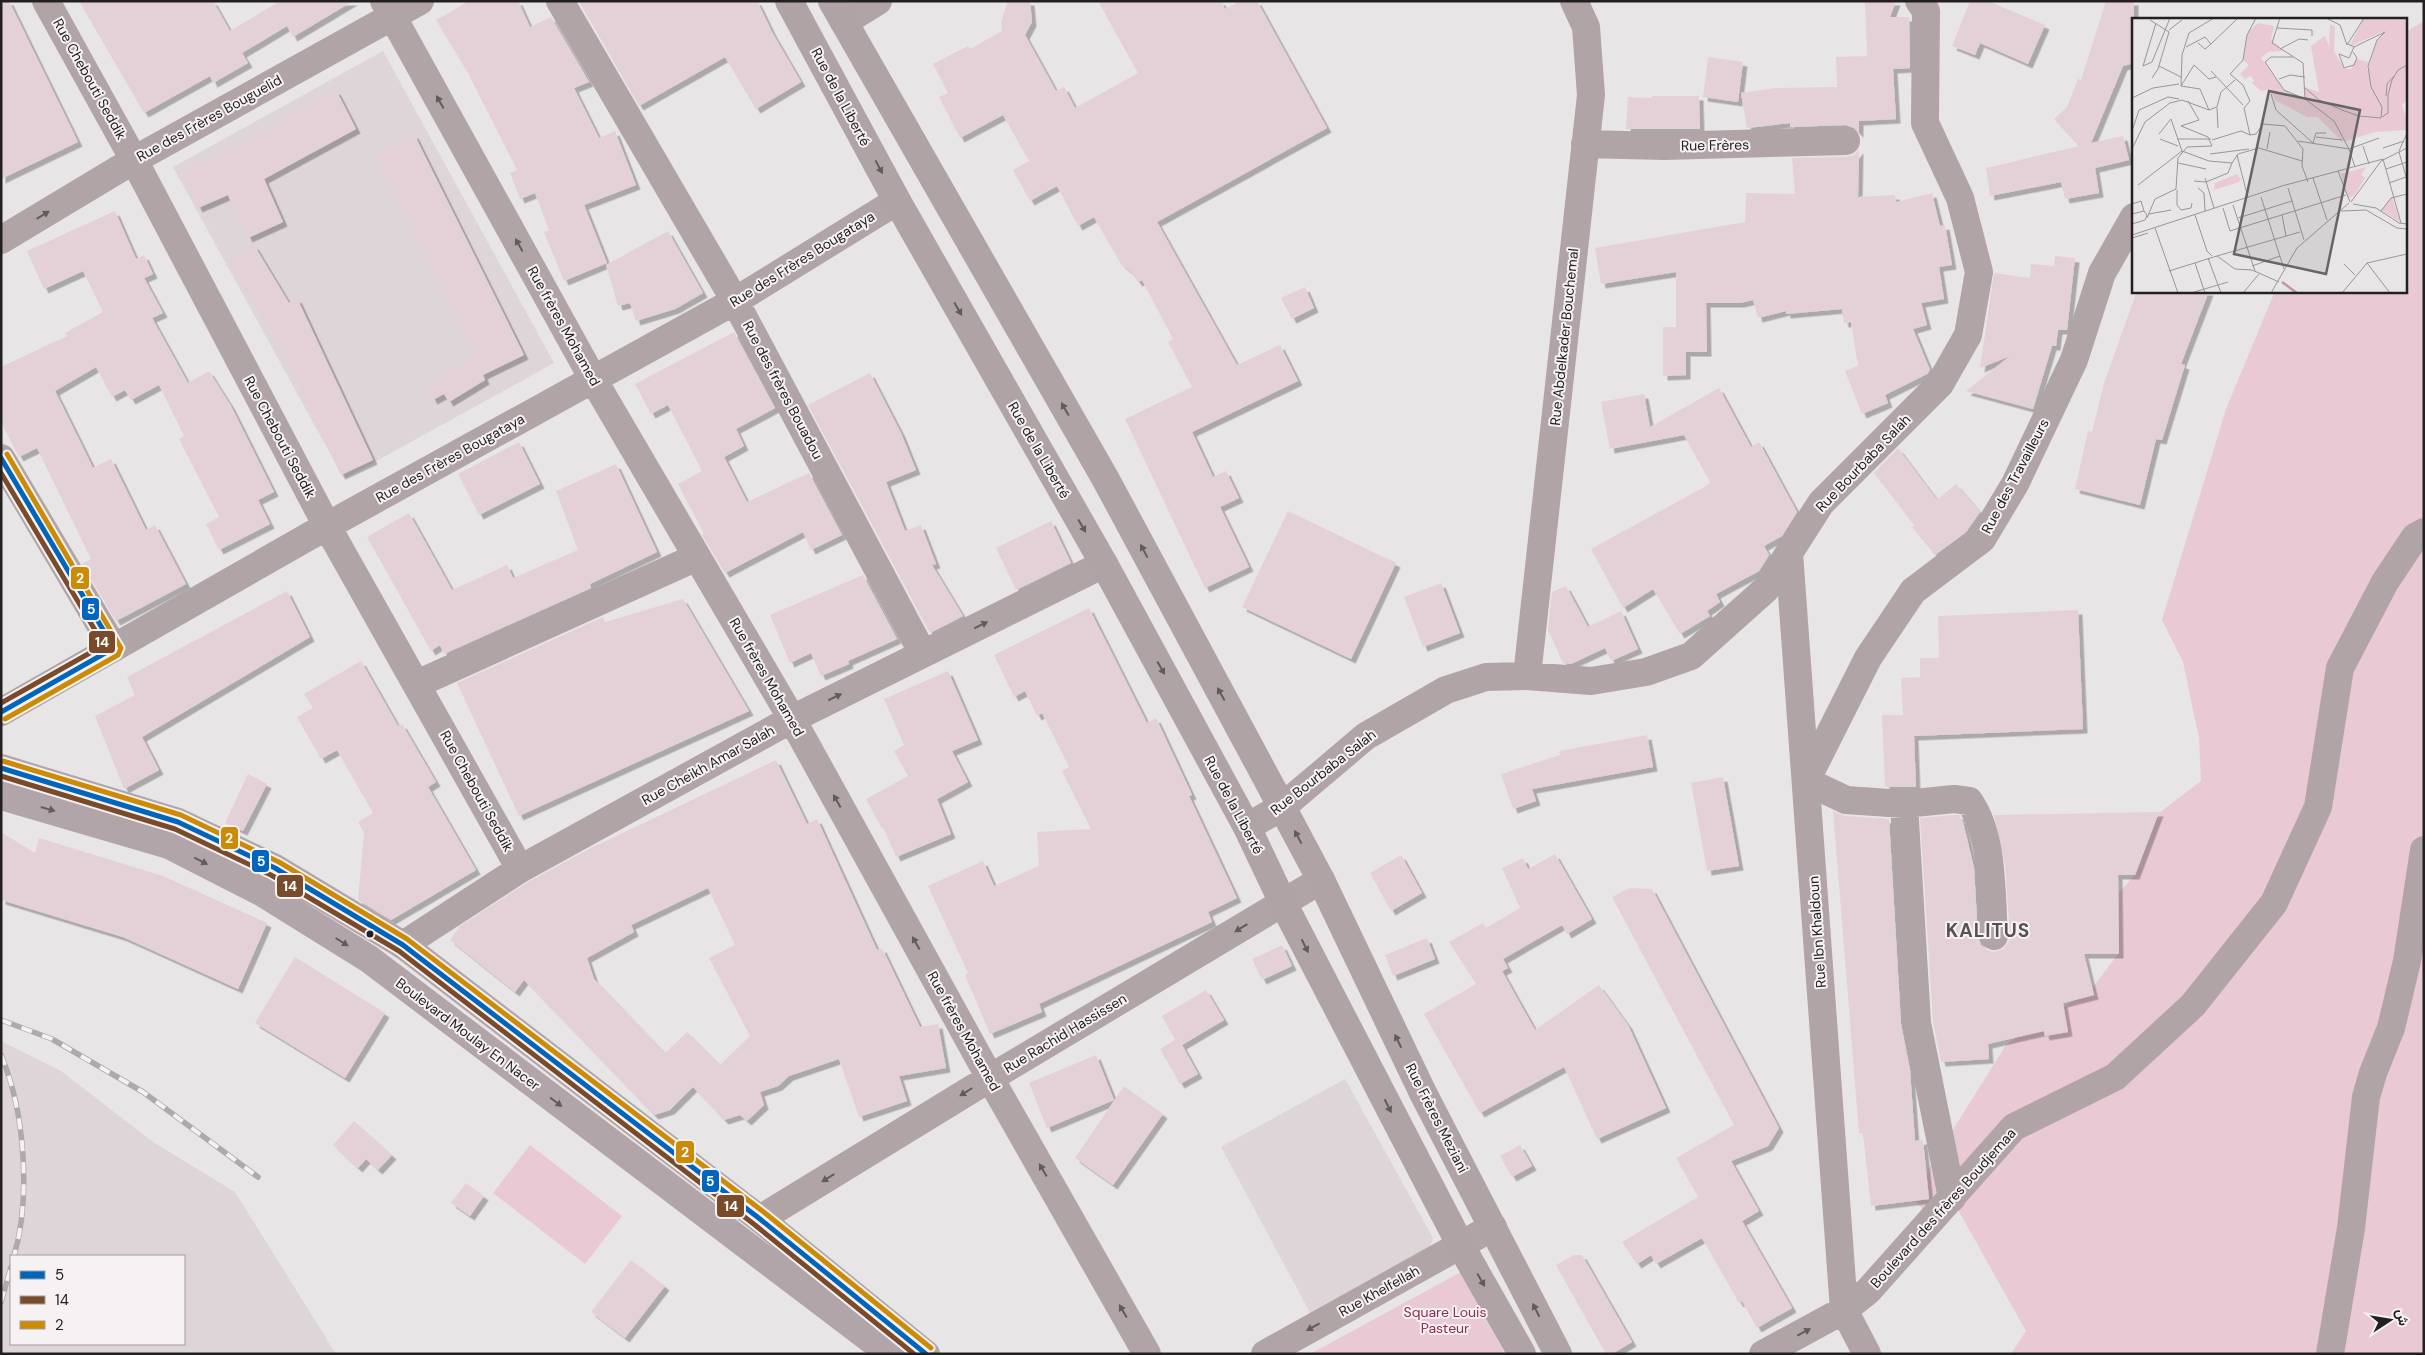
<svg xmlns="http://www.w3.org/2000/svg" width="2425" height="1355" font-family="'DM Sans',Vazirmatn,sans-serif">
  <defs>
    <filter id="shadow"><feDropShadow dx="4.5" dy="4.5" stdDeviation="0" flood-color="#0004"/></filter>
  </defs>
  <rect width="100%" height="100%" fill="#e8e5e6"/>
  <path fill="#ddd5d7" fill-rule="evenodd" d="M383 51 554 363 344 479 173 167Z
    M1 1041 61 1071 153 1142 235 1192 336 1354H1ZM11 1256H184V1344H11Z
    M1345 1079 1433 1238 1427 1256 1314 1320 1221 1147Z"/>
  <path fill="#e9c9d3" d="M2424 21V517L2416 536 2424 532V1354H2011L2026 1331 1952 1199 1923 1210 1912 1195 2006 1045 2031 1026 2090 991 2118 954V894L2135 875 2159 813 2201 781 2199 738 2183 662 2162 620 2226 409 2275 291H2406V32Z
    M530 1145 622 1216 585 1264 493 1193Z
    M1461 1272 1505 1354H1310Z"/>
  <path fill="#e4d1d7" fill-rule="evenodd" filter="url(#shadow)" d="M1 1H9L78 142 1 179Z
    M79 1H213L230 31 280 1H353L293 37 287 26 242 53 248 63 213 83 210 76 144 113Z
    M469 1H518L530 27 551 17 589 82 574 88 599 138 615 131 636 185 584 205 607 263 564 281 544 232 549 230 535 193 520 199 510 173 517 170 468 73 436 20Z
    M584 1H757L772 32 801 82 756 109 725 57 639 106 580 3Z
    M1008 1H1030L1032 22 1025 35 1056 91 1064 87 1075 108 1138 73 1098 1H1221L1225 9 1240 1H1257L1327 128 1157 222 1237 365 1280 345 1298 381 1192 432 1213 477 1226 471 1239 498 1220 507 1249 567 1205 588 1125 419 1192 387 1168 342 1173 339 1142 280 1138 282 1131 272 1121 264 1094 217 1078 226 1057 186 1030 201 1013 170 1029 161 1003 115 960 138 939 97 948 93 933 64 968 46 970 49 1002 31 1001 22Z
    M1865 1H1896L1890 17H1909L1910 68 1893 69 1896 119 1859 121V133L1854 128 1846 125 1790 127V123L1747 128 1741 93 1776 88 1837 87 1836 57 1867 56Z
    M1970 1H1988L2045 25 2028 64 1980 43 1975 55 1952 46Z
    M2106 1H2134V63L2123 66 2091 143 2123 136 2129 160 2095 168 2099 193 2065 199 2061 182 1990 196 1986 168 2079 146 2054 119 2067 107 2078 79 2081 80Z
    M1708 57 1743 62 1738 102 1703 97Z
    M336 90 356 129 264 179 283 222 248 238 228 195 198 208 181 171 275 128 272 123Z
    M1652 96H1699L1700 129H1626L1628 97 1652 98Z
    M414 134 524 355 483 375 485 380 449 402 444 394 433 400 426 387 474 357 374 154Z
    M1859 149 1858 197 1895 195 1896 202 1932 193 1940 226 1945 225 1952 265 1939 267 1944 299 1921 303 1927 325 1913 329 1930 370 1927 374 1885 395 1888 403 1862 414 1845 371 1858 366 1851 322 1844 323 1842 309 1786 314V311L1758 318 1753 300 1740 303H1706L1707 352H1686V375L1663 376V327H1676V272L1601 284 1595 248 1745 222 1746 193 1795 194 1792 158 1846 157 1854 155Z
    M115 211 136 259 144 255 153 274 144 278 163 313 152 318 188 383 209 371 231 406 274 492 258 500 270 524 219 550 206 524 219 517 179 439 184 436 159 385 131 400 125 390 112 397 96 367 55 391 93 468 111 459 146 530 155 525 186 584 116 621 82 564 91 559 37 448 19 457 1 422V367L67 336 65 333 103 312 83 271 44 289 27 251Z
    M668 231 703 293 675 309 636 321 630 303 618 306 606 265Z
    M254 245 289 303 297 298 373 460 341 475 280 346 228 261Z
    M2055 256 2075 258 2067 330H2058L2056 346H2052L2033 409 1966 391 2010 356 1980 368 1994 273 2030 278 2031 264 2054 266Z
    M1305 287 1314 308 1292 319 1281 298Z
    M2137 291H2209L2181 364 2185 365 2162 440 2156 439 2140 505 2075 489 2088 431 2092 432 2104 383Z
    M734 332 775 408 736 429 744 446 724 457 747 502 809 473 842 535 811 550 803 532 725 573 702 535 704 534 678 484 702 471 668 405 651 414 635 384Z
    M870 373 901 433 916 470 886 482 905 531 921 525 936 564 932 565 963 616 930 633 808 405Z
    M1719 388 1751 447 1759 442 1797 512 1782 536 1764 546 1769 555 1759 571 1716 594 1720 602 1707 611 1710 616 1680 634 1653 589 1623 608 1591 549 1706 486 1710 482 1684 435 1610 449 1601 402 1644 394 1650 427Z
    M519 442 540 484 479 515 458 474Z
    M1898 448 1937 500 1956 484 1980 512 1966 532 1935 555 1912 527 1914 525 1874 473Z
    M616 464 657 552 590 584 591 588 444 654 440 645 431 651 367 537 409 513 452 590 507 565 513 578 578 550 556 491Z
    M1288 511 1396 563 1351 659 1242 607Z
    M1051 521 1071 563 1016 590 996 548Z
    M863 575 897 639 848 661 849 664 821 676 811 653 790 663 770 615Z
    M1441 583 1460 633 1423 647 1404 597Z
    M1566 586 1588 627 1621 611 1638 649 1611 661 1605 648 1571 664 1563 663 1548 630 1552 592Z
    M287 591 310 637 142 737 159 770 124 789 95 716 135 695 127 677Z
    M683 599 749 711 519 816 457 683 603 617 605 622Z
    M1089 608 1147 723 1156 718 1192 795 1189 796 1237 898 1208 912 1212 922 1039 1004 1042 1012 990 1034 965 975 968 973 928 886 983 861 994 886 1039 866 1037 832 1091 829 1062 771 1069 767 1042 713 1037 716 1025 691 1014 697 994 655Z
    M2078 610 2083 729 1914 736 1916 787H1885L1882 715H1903L1901 678 1920 677V658H1939L1938 616Z
    M361 661 398 726 402 724 436 782 428 787 476 870 391 920 358 900 364 833 358 822 373 813 337 750 321 759 297 717 313 708 304 694Z
    M948 671 978 740 952 751 968 782 937 799 951 834 896 857 883 826 881 827 866 799 908 776 894 751 904 745 884 699Z
    M1647 735 1653 767 1532 789 1536 801 1513 809 1501 774 1560 755 1559 751Z
    M776 760 807 824 817 819 877 950 882 948 920 1027 938 1024 946 1068 899 1076 907 1101 859 1117 839 1059 789 1076 778 1086 760 1092 764 1105 747 1121 740 1115 724 1120 693 1087 670 1110 654 1115 524 980 515 992 450 940 460 926 528 882 589 849ZM708 888 735 945 709 958 750 1036 720 1065 687 1032 665 1053 594 979 587 958 634 932 631 925Z
    M248 774 267 784 243 831 225 823Z
    M1723 777 1739 866 1707 871 1691 783Z
    M1833 811 1845 816 1889 819 1901 1024 1910 1070 1915 1141 1923 1140 1929 1199 1871 1206 1863 1133H1859Z
    M2159 812 2135 875H2118L2119 954H2084L2094 995 2063 1003 2068 1032 2045 1036 2044 1031 1988 1044 1989 1059 1941 1062 1933 1021 1920 818 1954 815H1959L1963 822 1974 868 1978 937 1981 945 1987 950 1994 952 2003 949 2008 943 2010 935 2005 864 1994 815Z
    M1 832 35 853 39 838 163 876 267 923 238 989 123 937 1 900Z
    M1555 854 1592 919 1567 934 1562 925 1503 959 1508 968 1502 971 1535 1030 1599 985 1628 1025 1666 1108 1597 1139 1564 1067 1480 1113 1424 1014 1476 984 1449 942 1483 923 1486 928 1520 908 1502 868 1523 858 1528 869Z
    M1401 855 1422 893 1391 911 1370 873Z
    M1630 888 1652 889 1779 1128 1768 1146 1731 1161 1759 1211 1742 1221 1792 1308 1757 1328 1742 1301 1739 1303 1702 1238 1656 1264 1651 1255 1637 1264 1622 1242 1698 1197 1676 1158 1734 1125 1612 897Z
    M1427 938 1435 959 1393 976 1385 955Z
    M1282 945 1292 966 1262 980 1252 959Z
    M295 957 385 1013 345 1078 255 1023Z
    M1206 990 1224 1020 1182 1045 1198 1074 1180 1084 1160 1049 1175 1040 1162 1016Z
    M1096 1055 1114 1100 1047 1128 1029 1083Z
    M1124 1086 1163 1114 1113 1185 1075 1158Z
    M354 1121 392 1155 378 1170 366 1159 358 1168 333 1145Z
    M1520 1145 1532 1166 1512 1177 1500 1156Z
    M466 1183 484 1196 470 1216 451 1203Z
    M1574 1255H1582L1632 1342 1612 1354H1606L1556 1265Z
    M631 1260 665 1286 625 1338 591 1312Z"/>
  <g fill="none" stroke-linecap="round" stroke-linejoin="round">
    <path stroke="#b0a4a7" stroke-width="28" d="M46 1 134 160 327 526 520 869
      M384 1 593 379 792 719 990 1078 1147 1354
      M560 1 735 301 923 654
      M844 22 878 1
      M1585 144 1664 146 1846 141
      M1 240 134 160 420 1
      M1 458 114 648
      M1789 553 1844 1310 1867 1354
      M1527 676 1591 95 1586 27 1574 1
      M417 684 697 557
      M1 712 327 526 735 301 897 201
      M1904 804 1917 1023 1952 1198
      M1247 827 1282 807 1366 736 1446 690 1486 677 1527 676 1591 681 1646 672 1691 656 1766 589 1821 503 1940 384 1968 335 1979 272 1960 198 1925 123 1926 11 1919 1
      M1994 936C1991 894 1994 836 1969 801L1954 799 1904 804 1846 800 1806 781 1868 658 1913 591 1982 539 2015 484 2074 360 2102 273 2134 217
      M403 945 520 869 792 719 1104 564
      M760 1219 990 1078 1321 880
      M1265 1354 1493 1227
      M1763 1354 1844 1310 1868 1291 2014 1127 2115 1077 2193 1005 2274 903 2318 807 2340 668 2385 582 2415 537 2424 532
      M2330 1354 2351 1228 2366 1097 2373 1073 2391 1028 2407 961 2424 850"/>
    <path stroke="#afa3a6" stroke-width="28" d="M789 1 897 201 1104 564 1247 827 1283 903 1461 1246 1522 1354
      M832 1 1105 478 1282 807 1321 880 1423 1093 1558 1354"/>
    <path stroke="#b1a5aa" stroke-width="28" d="M1 768 178 822 275 868 403 945 760 1219 926 1354
      M1 796 169 845 263 893 369 959 890 1354"/>
    <defs>
      <path id="rail" d="M1 1020 52 1039 143 1092 258 1177
        M1 1055C25 1111 31 1198 14 1256
        M1 1302 11 1267"/>
    </defs>
    <use href="#rail" stroke="#aea9aa" stroke-width="5.5"/>
    <use href="#rail" stroke="#f6f1f3" stroke-width="4" stroke-dasharray="11" stroke-linecap="butt"/>
    <defs>
      <path id="bus-1" d="M1 458 114 648 1 712
        M1 768 178 822 275 868 403 945 760 1219 926 1354"/>
      <path id="bus-2" d="M1 473 104 645 1 703
        M1 776 175 829 271 875 399 951 755 1225 914 1354"/>
      <path id="bus-3" d="M5 719 118 655 121 648 7 454
        M3 761 181 815 279 862 407 939 765 1213 931 1348"/>
    </defs>
    <use href="#bus-1" stroke="#f6f1f3" stroke-width="9"/>
    <use href="#bus-2" stroke="#f6f1f3" stroke-width="9"/>
    <use href="#bus-3" stroke="#f6f1f3" stroke-width="9"/>
    <use href="#bus-1" stroke="#0065bd" stroke-width="5"/>
    <use href="#bus-2" stroke="#7a4b2a" stroke-width="5"/>
    <use href="#bus-3" stroke="#cc8b07" stroke-width="5"/>
  </g>
  <defs><path id="oneway-solid" d="M-6-.8H1V-3.2L6.5 0L1 3.2V.8H-6Z" transform="scale(1.25)"/></defs>
  <g fill="#625b5d">
    <use href="#oneway-solid" transform="translate(440 102) rotate(-119)"/>
    <use href="#oneway-solid" transform="translate(43 215) rotate(-31)"/>
    <use href="#oneway-solid" transform="translate(519 245) rotate(-119)"/>
    <use href="#oneway-solid" transform="translate(981 625) rotate(-26)"/>
    <use href="#oneway-solid" transform="translate(835 697) rotate(-26)"/>
    <use href="#oneway-solid" transform="translate(837 801) rotate(-119)"/>
    <use href="#oneway-solid" transform="translate(1241 928) rotate(149)"/>
    <use href="#oneway-solid" transform="translate(916 943) rotate(-119)"/>
    <use href="#oneway-solid" transform="translate(966 1092) rotate(148)"/>
    <use href="#oneway-solid" transform="translate(1043 1170) rotate(-120)"/>
    <use href="#oneway-solid" transform="translate(828 1178) rotate(148)"/>
    <use href="#oneway-solid" transform="translate(1123 1311) rotate(-120)"/>
    <use href="#oneway-solid" transform="translate(1313 1327) rotate(151)"/>
    <use href="#oneway-solid" transform="translate(1804 1332) rotate(-28)"/>
  </g>
  <g fill="#615b5d">
    <use href="#oneway-solid" transform="translate(879 167) rotate(62)"/>
    <use href="#oneway-solid" transform="translate(958 309) rotate(60)"/>
    <use href="#oneway-solid" transform="translate(1065 409) rotate(-120)"/>
    <use href="#oneway-solid" transform="translate(1082 526) rotate(60)"/>
    <use href="#oneway-solid" transform="translate(1144 551) rotate(-118)"/>
    <use href="#oneway-solid" transform="translate(1161 668) rotate(61)"/>
    <use href="#oneway-solid" transform="translate(1221 694) rotate(-119)"/>
    <use href="#oneway-solid" transform="translate(1298 837) rotate(-118)"/>
    <use href="#oneway-solid" transform="translate(1305 946) rotate(63)"/>
    <use href="#oneway-solid" transform="translate(1398 1041) rotate(-116)"/>
    <use href="#oneway-solid" transform="translate(1388 1106) rotate(63)"/>
    <use href="#oneway-solid" transform="translate(1481 1280) rotate(60)"/>
    <use href="#oneway-solid" transform="translate(1536 1310) rotate(-117)"/>
  </g>
  <g fill="#625c5f">
    <use href="#oneway-solid" transform="translate(48 809) rotate(16)"/>
    <use href="#oneway-solid" transform="translate(201 861) rotate(27)"/>
    <use href="#oneway-solid" transform="translate(342 942) rotate(32)"/>
    <use href="#oneway-solid" transform="translate(556 1102) rotate(37)"/>
  </g>
  <circle fill="#222021" stroke="#f6f1f3" stroke-width="2" cx="370" cy="934" r="4.5"/>
  <g text-anchor="middle" dominant-baseline="central" stroke-width="4" stroke-linejoin="round" paint-order="stroke">
    <g font-size="14" fill="#222021" stroke="#f6f1f3">
      <text transform="translate(90 79) rotate(61)">Rue Chebouti Seddik</text>
      <text transform="translate(841 97) rotate(62)">Rue de la Liberté</text>
      <text transform="translate(209 118) rotate(-29)">Rue des Frères Bouguelid</text>
      <text transform="translate(1715 145) rotate(-1)">Rue Frères</text>
      <text transform="translate(802 259) rotate(-32)">Rue des Frères Bougataya</text>
      <text transform="translate(564 326) rotate(61)">Rue frères Mohamed</text>
      <text transform="translate(1564 337) rotate(-84)">Rue Abdelkader Bouchemal</text>
      <text transform="translate(783 390) rotate(62)">Rue des frères Bouadou</text>
      <text transform="translate(280 437) rotate(62)">Rue Chebouti Seddik</text>
      <text transform="translate(1039 450) rotate(60)">Rue de la Liberté</text>
      <text transform="translate(450 458) rotate(-29)">Rue des Frères Bougataya</text>
      <text transform="translate(1863 463) rotate(-46)">Rue Bourbaba Salah</text>
      <text transform="translate(2015 476) rotate(-62)">Rue des Travailleurs</text>
      <text transform="translate(767 677) rotate(60)">Rue frères Mohamed</text>
      <text transform="translate(708 765) rotate(-29)">Rue Cheikh Amar Salah</text>
      <text transform="translate(1323 772) rotate(-38)">Rue Bourbaba Salah</text>
      <text transform="translate(477 791) rotate(61)">Rue Chebouti Seddik</text>
      <text transform="translate(1234 805) rotate(62)">Rue de la Liberté</text>
      <text transform="translate(1817 932) rotate(-94)">Rue Ibn Khaldoun</text>
      <text transform="translate(964 1031) rotate(61)">Rue frères Mohamed</text>
      <text transform="translate(1065 1033) rotate(-31)">Rue Rachid Hassissen</text>
      <text transform="translate(468 1034) rotate(37)">Boulevard Moulay En Nacer</text>
      <text transform="translate(1437 1118) rotate(63)">Rue Frères Meziani</text>
      <text transform="translate(1943 1208) rotate(-48)">Boulevard des frères Boudjemaa</text>
      <text transform="translate(1379 1291) rotate(-29)">Rue Khelfellah</text>
    </g>
    <g font-size="14" fill="#8e2c54" stroke="#f6f1f3">
      <text x="1445" y="1312">Square Louis<tspan x="1445" dy="16">Pasteur</tspan></text>
    </g>
    <g font-size="19" font-weight="bold" letter-spacing="1" fill="#565253" stroke="#f6f1f3">
      <text x="1988" y="930">KALITUS</text>
    </g>
  </g>
  <g transform="translate(2132 18)">
    <rect width="275" height="275" fill="#e8e5e6"/>
    <path d="M232 0H275V82L270 87 275 101 274 112 243 114 210 124 186 99H175L143 82 138 71 129 73 120 65 122 63 119 58 113 61 108 56 117 47 111 42 116 14 126 5 142 8 139 21 151 33 136 34 129 40 152 72 173 80 172 69 187 74 179 28 193 18 197 28 198 6 203 9 202 33 212 51H219L224 41 236 44 235 54 245 22 252 13 217 29ZM234 149 229 157 233 160 222 178 216 180 209 156ZM105 156 109 161 107 164 82 172 83 165ZM260 179 268 204 249 192Z" fill="#e9c9d3"/>
    <path fill="none" stroke="#cb92a5" stroke-width="2.5" d="M150 264 165 275"/>
    <path fill="none" stroke="#999697" stroke-width="1" d="M148 0 140 25 171 45 173 81 202 103 217 131 223 149M194 0 208 7 215 27 232 0M18 2 37 14 26 51 20 60M24 5 11 48 20 44 38 0M145 10 180 12V18M37 12 50 2M66 25 73 31 79 26M54 29 73 19 79 26 106 0M148 31 167 21 176 22M221 34 225 40 222 47 212 50 207 36 217 40 222 29M161 39H139L133 44 152 72 173 81M27 48 49 59M79 53 111 87M147 61 158 57 173 59M49 68 50 37 57 15 82 0M49 68 62 47 77 61 84 59M49 68 68 71 77 92M172 69 187 82 210 92 227 98 249 100 250 89 239 69 236 48 245 22 253 14 222 29 216 26M139 76 144 92 181 125 184 115H194M254 78 255 66 262 58M0 80 21 70 47 66M85 90 86 110M77 92 85 89 89 74 103 62M250 99 256 95V77L260 62 266 52 275 47M0 113 7 92 36 79 47 81M27 116 39 101 50 133M118 117 112 90 118 83 111 67 98 56 111 42 115 17 124 0M118 117 124 116 131 106 153 108 171 131 170 148 176 164M184 119 210 122M28 121 46 128M45 121H79M80 122 109 113 118 117M166 123 217 131 247 120M231 128 237 146M251 130 272 123M0 131 13 104 38 85 50 82 77 92M135 131 138 114M267 133 275 115M267 134 275 162M78 136 117 131M105 137 116 180M251 141 269 205M46 145 74 151M100 145 106 136 127 130 170 143M254 151 275 144M206 153 218 184M73 160 82 190M181 160 195 202M257 165 274 159M6 167 50 133 77 143 100 145 96 155 74 164 62 163M66 170 72 175 73 193M156 170 172 222M45 172V187L49 192 59 190 60 185M129 179 152 251M219 184 249 143 275 130M0 186 9 183 12 193M221 186 244 190 267 205 275 206M101 187 123 253M91 190 98 213 214 177M209 193 234 192 265 210 275 211M249 193 259 180 275 176M0 196 12 193 15 197 13 202 0 206M17 196 39 192M63 197 75 233 80 238M150 197 154 218M15 200 23 181 44 171 46 140 55 129 80 128 76 119 49 108 67 102 56 83M106 200 160 183M23 210 46 275M0 217 150 168 251 141M0 220 16 215M85 238 168 214M76 240 89 275M63 245 73 275M235 245 258 275M212 246 223 257M120 248 148 238M37 253 85 238 103 251 120 252 147 264M59 275 96 264M111 275 127 256M139 275 165 230 217 185M210 275 235 245 275 236"/>
    <path fill="#676566" fill-opacity="0.15" stroke="#676566" stroke-width="2.5" d="M137 73 228 92 194 256 102 236Z"/>
    <rect width="275" height="275" fill="none" stroke="#222021" stroke-width="2.5"/>
  </g>
  <g stroke="#f6f1f3" stroke-width="2">
    <rect x="70" y="566" width="20" height="24" rx="5" fill="#cc8b07"/>
    <rect x="81" y="597" width="19" height="24" rx="5" fill="#0065bd"/>
    <rect x="88" y="630" width="28" height="24" rx="5" fill="#7a4b2a"/>
    <rect x="220" y="826" width="19" height="24" rx="5" fill="#cc8b07"/>
    <rect x="251" y="849" width="19" height="24" rx="5" fill="#0065bd"/>
    <rect x="276" y="874" width="28" height="24" rx="5" fill="#7a4b2a"/>
    <rect x="675" y="1140" width="20" height="24" rx="5" fill="#cc8b07"/>
    <rect x="701" y="1169" width="19" height="24" rx="5" fill="#0065bd"/>
    <rect x="716" y="1194" width="29" height="24" rx="5" fill="#7a4b2a"/>
  </g>
  <g font-size="14" text-anchor="middle" font-weight="bold" fill="#fff">
    <text x="80" y="583">2</text>
    <text x="91" y="614">5</text>
    <text x="102" y="647">14</text>
    <text x="229" y="843">2</text>
    <text x="261" y="866">5</text>
    <text x="290" y="891">14</text>
    <text x="685" y="1157">2</text>
    <text x="710" y="1186">5</text>
    <text x="731" y="1211">14</text>
  </g>
  <rect width="2425" height="1355" fill="none" stroke="#222021" stroke-width="5"/>
  <rect x="10" y="1255" width="175" height="90" fill="#f6f1f3" stroke="#a19d9f"/>
  <rect x="20" y="1271" width="25" height="8" fill="#0065bd" stroke="#a19d9f"/>
  <text x="55" y="1280" font-size="15" fill="#222021">5</text>
  <rect x="20" y="1296" width="25" height="8" fill="#7a4b2a" stroke="#a19d9f"/>
  <text x="55" y="1305" font-size="15" fill="#222021">14</text>
  <rect x="20" y="1321" width="25" height="8" fill="#cc8b07" stroke="#a19d9f"/>
  <text x="55" y="1330" font-size="15" fill="#222021">2</text>
  <g transform="translate(2390 1320) rotate(78)" stroke="#f6f1f3" stroke-width="4" paint-order="stroke">
  <path d="M0-4L9 19L0 12L-9 19Z" fill="#222021"/>
  <text y="-8" font-size="14" font-weight="bold" text-anchor="middle" fill="#222021">ش</text>
  </g>
</svg>
